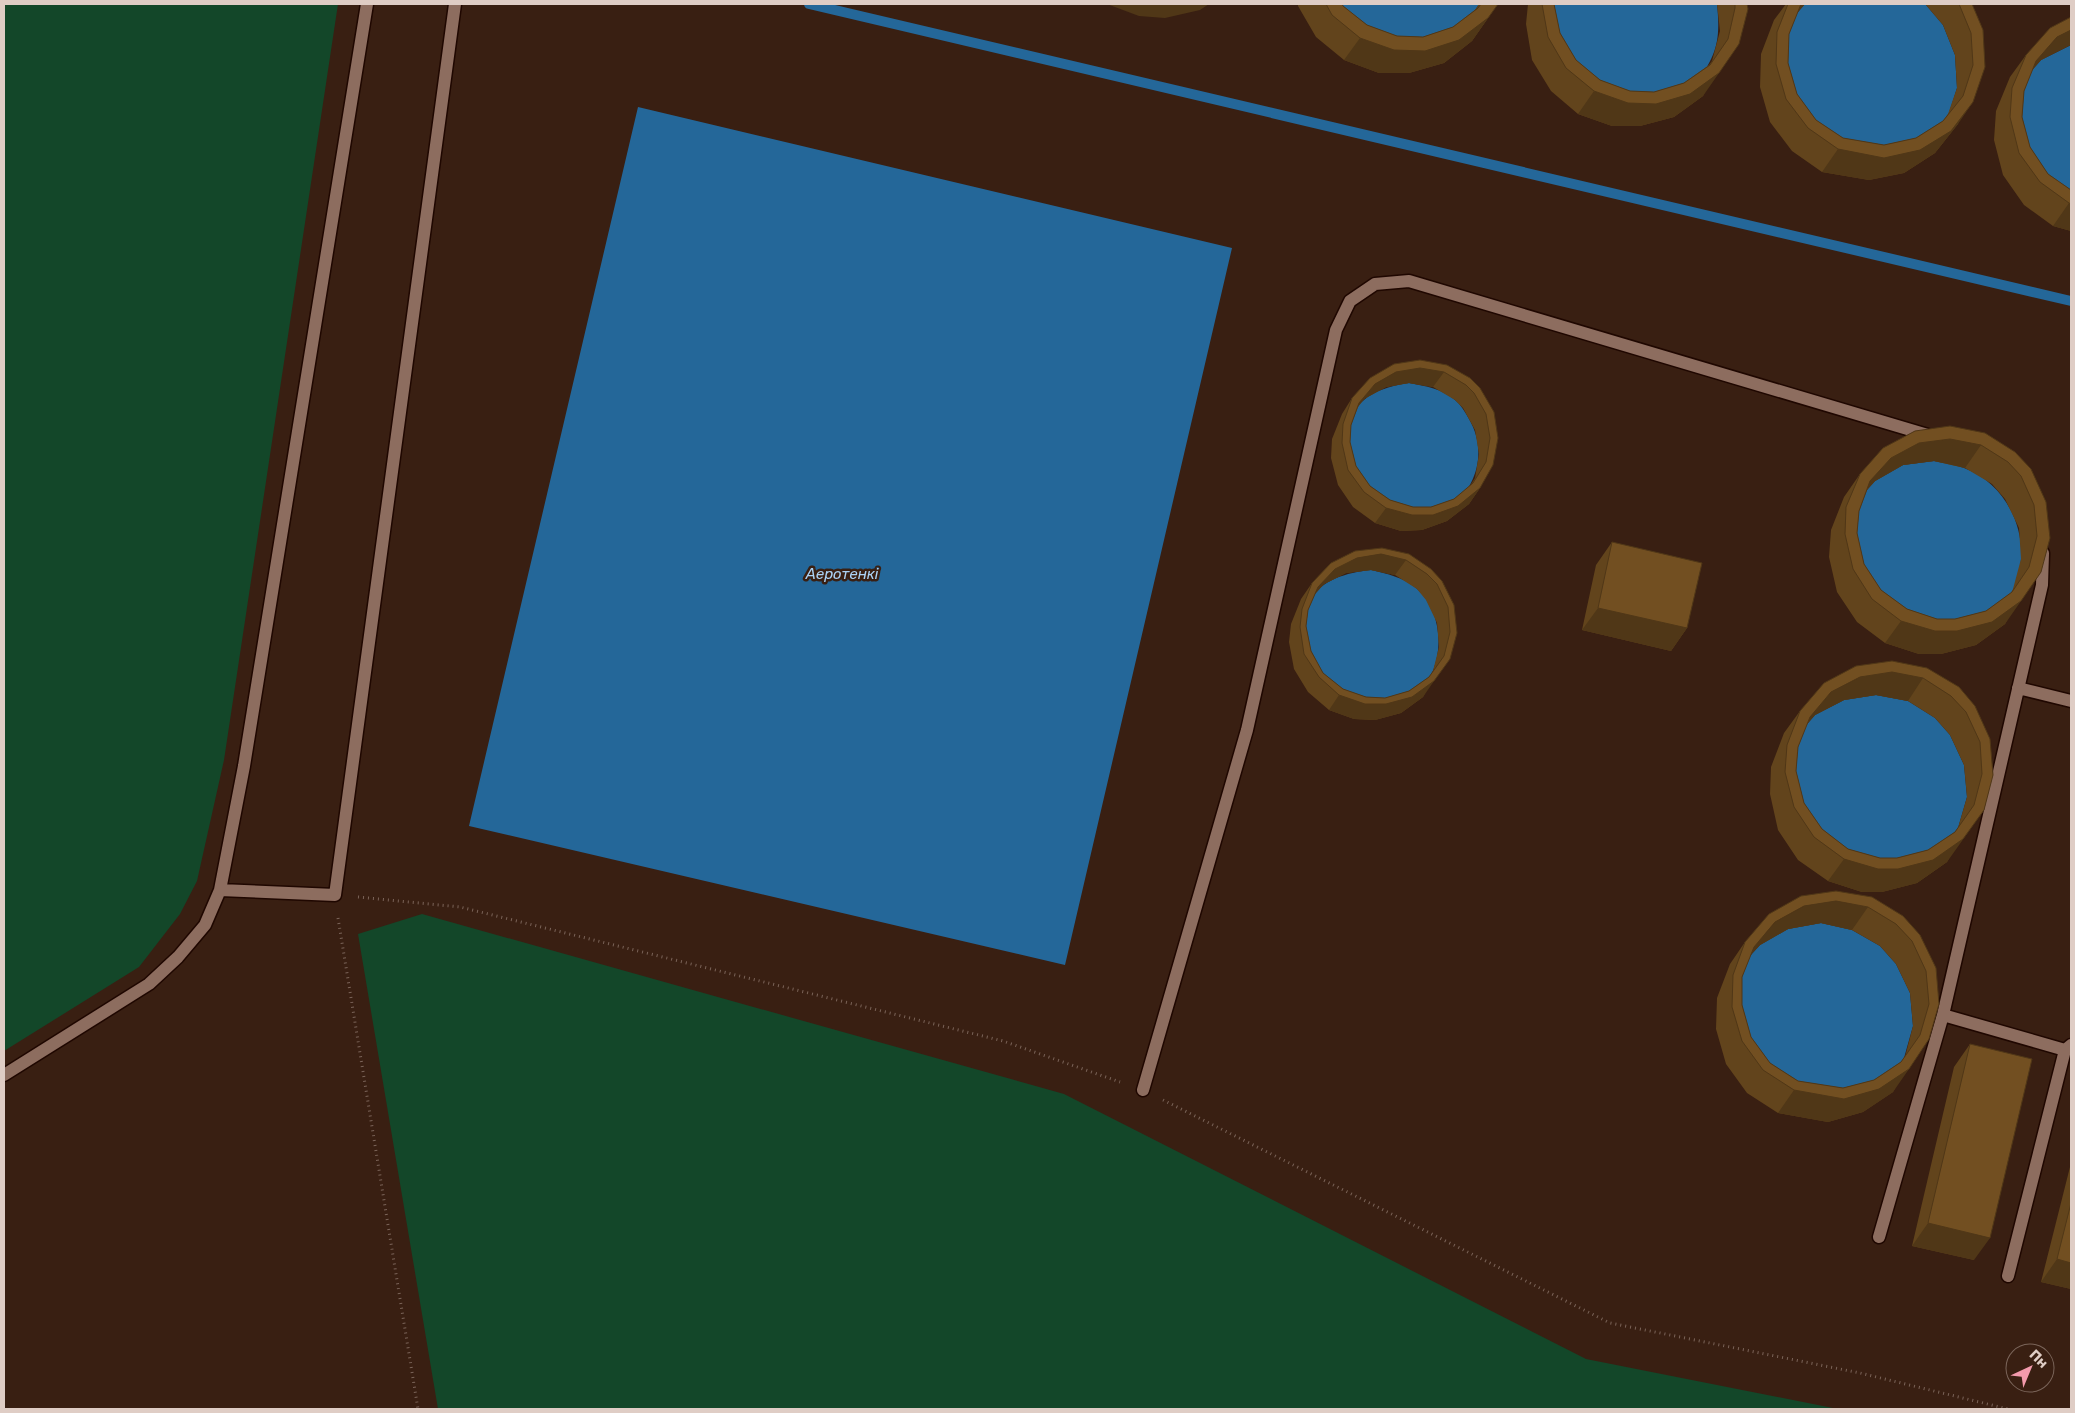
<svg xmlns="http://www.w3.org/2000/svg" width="2075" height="1413" font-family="Rubik,sans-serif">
  <rect width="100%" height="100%" fill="#391f12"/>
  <path fill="#134729" d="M4 4H338L224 760 197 881 180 914 139 967 4 1051Z
    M422 914 1064 1094 1586 1359 1838 1409H438L358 934Z"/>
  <path fill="#246799" d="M1313 4H1479L1462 31 1437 50 1407 59Z
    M1541 4H1717C1721 43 1716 55 1694 87L1584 103Z
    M1805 4 1926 5 1943 25 1955 55 1957 88 1947 119 1927 144 1827 160 1773 57 1785 27Z
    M2071 45V219L2058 215 2008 113 2020 84 2041 60Z
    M638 107 1232 248 1065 965 469 826Z
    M1409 383C1426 386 1442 389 1455 400 1461 405 1465 412 1469 419 1487 450 1478 485 1451 508 1444 514 1431 521 1421 522 1408 523 1391 518 1379 516L1340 441C1355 401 1367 390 1409 383Z
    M1934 461C1944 463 1955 464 1964 468 2011 485 2035 544 2013 590 2009 598 2001 607 1996 615L1891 632 1843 533 1854 504 1875 481 1903 465Z
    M1371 570C1388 574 1402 577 1416 588 1445 612 1446 666 1419 692 1412 698 1385 708 1374 713L1300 667C1301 654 1303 610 1308 602 1322 579 1346 573 1371 570Z
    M1876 695 1908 701 1935 718 1950 735 1964 765 1967 797 1958 828 1939 854 1832 871 1782 769 1794 739 1815 715 1844 700Z
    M1821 923 1852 930 1880 946 1896 964 1910 993 1913 1026 1904 1058 1885 1084 1859 1103H1782L1726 1000 1738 969 1760 945 1788 929Z"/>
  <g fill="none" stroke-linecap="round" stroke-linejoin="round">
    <path stroke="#246799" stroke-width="10" d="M809 4 2071 301"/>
    <defs>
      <path id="minor" d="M2018 688 2071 701
        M220 890 335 895 455 4
        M1943 1015 2065 1050
        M4 1075 149 984 178 957 205 925 220 890 244 766 367 4
        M1143 1090 1247 730 1336 330 1350 301 1375 284 1409 281 1931 436
        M1879 1237 1943 1015 2042 585 2043 553
        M2008 1276 2065 1050 2071 1045"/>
    </defs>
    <use href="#minor" stroke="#1f0700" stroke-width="15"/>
    <path stroke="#7b6459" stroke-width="3" stroke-dasharray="1 4" stroke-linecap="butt" d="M358 897 460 907 1003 1041 1120 1082
      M338 918 418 1409
      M1163 1100 1610 1323 1860 1373 2008 1409"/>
    <use href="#minor" stroke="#8d6d5f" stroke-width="12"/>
  </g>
  <path fill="#62441c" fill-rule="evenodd" d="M1298 4H1342L1343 6 1367 25 1397 36 1423 37 1453 27 1475 10 1479 4H1498L1472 41 1444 63 1409 73H1379L1344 60 1316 37 1298 6Z
    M1528 4H1554L1560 33 1576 60 1600 80 1630 91 1654 92 1684 83 1709 65 1712 61 1720 31 1717 4H1747L1703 96 1674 117 1640 126H1612L1578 114 1551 91 1532 60 1526 24Z
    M1786 4H1805L1797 12 1789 34 1788 63 1797 94 1816 120 1843 138 1884 145 1916 138 1943 121 1948 114 1957 88 1955 55 1943 25 1926 5 1924 4H1972L1983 30 1958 124 1935 153 1904 173 1869 180 1822 172 1792 151 1770 122 1760 87 1761 54 1774 20Z
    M2069 45 2041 60 2032 70 2024 91 2022 117 2030 147 2048 174 2071 190V231L2053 226 2024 205 2003 175 1994 140 1996 111 2010 77 2026 55Z
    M1420 360 1470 378 1498 438 1480 488 1469 504 1447 521 1422 530 1401 531 1375 523 1353 507 1338 485 1331 458 1332 439 1342 414 1352 398ZM1409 383 1433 387 1455 400 1463 408 1475 430 1479 454 1475 478 1470 486 1454 499 1431 507H1413L1390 500 1370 486 1356 466 1350 442 1351 425 1358 407 1364 399 1386 387Z
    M1915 431 2015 452 2050 538 2005 624 1976 645 1941 654H1919L1885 643 1857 622 1837 592 1829 557 1831 530 1844 497 1860 474ZM1934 461 1965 468 1992 484 2005 499 2019 528 2021 559 2013 589 2011 593 1986 611 1955 619H1937L1907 609 1881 590 1864 564 1857 533 1859 511 1867 490 1875 481 1903 465Z
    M1612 542 1687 628 1671 651 1582 630 1596 565Z
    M1409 554 1442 581 1457 633 1423 697 1401 713 1375 720 1354 719 1329 710 1308 692 1294 669 1289 642 1291 624 1301 599 1312 583 1331 563ZM1371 570 1395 575 1417 589 1426 600 1437 623 1439 647 1433 671 1429 677 1409 691 1385 698 1366 697 1343 689 1323 673 1311 651 1306 626 1308 610 1315 594 1324 584 1346 573Z
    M1892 661 1959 687 1993 775 1947 862 1917 883 1882 892H1862L1828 881 1798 860 1778 830 1770 794 1771 767 1784 733 1800 711ZM1876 695 1908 701 1935 718 1950 735 1964 765 1967 797 1958 828 1955 832 1928 850 1897 858H1880L1848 849 1822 829 1804 803 1796 771 1798 747 1806 725 1815 715 1844 700Z
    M1872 897 1920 935 1939 1004 1893 1092 1863 1112 1828 1122 1778 1113 1747 1093 1726 1064 1716 1029 1717 998 1730 964 1745 942ZM1821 923 1852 930 1880 946 1896 964 1910 993 1913 1026 1905 1057 1901 1062 1874 1080 1843 1088 1798 1081 1770 1063 1751 1037 1742 1005V977L1751 954 1760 945 1788 929Z
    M1970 1044 1974 1260 1912 1246 1954 1067Z
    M2071 1163V1289L2041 1282Z"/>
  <path fill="#503717" d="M1107 4H1209L1200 10 1165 18 1139 16Z
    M1801 4H1805L1785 27Z
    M1488 18 1472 41 1444 63 1409 73H1379L1344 60 1360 38 1394 50Z
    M2071 30V45L2041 60 2020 84 2036 61 2057 37Z
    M1719 73 1703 96 1674 117 1640 126H1612L1578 114 1594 91 1628 103Z
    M1973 102 1958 124 1935 153 1904 173 1869 180 1822 172 1838 149 1920 150Z
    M2069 203 2071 204V231L2053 226Z
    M1420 368 1444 372 1433 387 1409 383 1386 387 1364 399 1349 418 1359 403 1375 384 1396 372Z
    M1950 439 1981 445 1965 468 1934 461 1903 465 1875 481 1854 504 1870 481 1891 458 1919 443Z
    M1480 488 1469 504 1447 521 1422 530 1401 531 1375 523 1386 508 1433 515Z
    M1381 554 1406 560 1395 575 1371 570 1346 573 1324 584 1307 603 1318 587 1335 569 1357 558Z
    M2021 601 2005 624 1976 645 1941 654H1919L1885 643 1901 621 1935 631Z
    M1598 608 1687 628 1671 651 1582 630Z
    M1892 672 1923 678 1908 701 1876 695 1844 700 1815 715 1794 739 1810 717 1831 692 1860 677Z
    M1434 681 1423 697 1401 713 1375 720 1354 719 1329 710 1339 695 1386 704Z
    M1984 810 1947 862 1917 883 1882 892H1862L1828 881 1844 859 1933 860Z
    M1836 901 1868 907 1852 930 1821 923 1788 929 1760 945 1738 969 1754 947 1775 922 1804 906Z
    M1909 1069 1893 1092 1863 1112 1828 1122 1778 1113 1794 1090 1844 1099Z
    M1928 1223 1990 1238 1974 1260 1912 1246Z
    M2057 1259 2071 1263V1289L2041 1282Z"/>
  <path fill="#724f21" stroke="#503717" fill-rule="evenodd" d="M1326 4H1342L1343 6 1367 25 1397 36 1423 37 1453 27 1478 8 1481 4H1498L1488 18 1459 40 1425 51 1394 50 1360 38 1332 15Z
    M1542 4H1554L1560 33 1576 60 1600 80 1630 91 1654 92 1684 83 1710 65 1728 39 1735 8V4H1747L1748 9 1739 44 1719 73 1690 94 1656 104 1628 103 1594 91 1566 68 1548 37Z
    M1788 4H1801L1789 34 1788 63 1797 94 1816 120 1843 138 1884 145 1916 138 1943 121 1963 96 1973 65 1971 33 1959 4H1972L1983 30 1985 67 1973 102 1951 131 1920 150 1884 158 1838 149 1808 128 1786 99 1776 64 1777 32Z
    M2071 17V30L2057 37 2036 61 2024 91 2022 117 2030 147 2048 174 2071 190V204L2069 203 2040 182 2019 153 2010 117 2012 88 2026 55 2050 28Z
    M1420 360 1447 365 1470 378 1480 388 1494 412 1498 438 1493 465 1480 488 1458 506 1433 515H1412L1386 508 1364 492 1348 470 1342 443 1343 424 1352 398 1370 378 1394 364ZM1420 368 1444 372 1466 385 1474 393 1486 414 1490 438 1486 462 1473 483 1454 499 1431 507H1413L1390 500 1370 486 1356 466 1350 442 1351 425 1359 403 1375 384 1396 372Z
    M1950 426 1985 433 2015 452 2031 469 2046 502 2050 538 2041 572 2021 601 1992 622 1957 631H1935L1901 621 1872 599 1853 569 1845 534 1846 507 1860 474 1883 448 1915 431ZM1950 439 1981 445 2008 462 2021 476 2034 505 2037 536 2029 567 2012 592 1986 611 1955 619H1937L1907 609 1881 590 1864 564 1857 533 1859 511 1870 481 1891 458 1919 443Z
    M1612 542 1702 563 1687 628 1598 608Z
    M1382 548 1409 554 1431 569 1442 581 1454 605 1457 633 1450 659 1434 681 1412 697 1386 704H1365L1339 695 1319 677 1304 654 1300 627 1302 609 1312 583 1331 563 1355 551ZM1381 554 1406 560 1427 574 1437 584 1448 607 1450 632 1444 656 1429 677 1409 691 1385 698 1366 697 1343 689 1323 673 1311 651 1306 626 1308 610 1318 587 1335 569 1357 558Z
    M1892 661 1927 668 1959 687 1975 706 1990 739 1993 775 1984 810 1963 839 1933 860 1898 869H1878L1844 859 1814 837 1794 807 1785 772 1787 745 1800 711 1824 683 1856 666ZM1892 672 1923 678 1951 696 1966 712 1980 742 1982 774 1974 805 1955 832 1928 850 1897 858H1880L1848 849 1822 829 1804 803 1796 771 1798 747 1810 717 1831 692 1860 677Z
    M1836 891 1872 897 1903 916 1920 935 1936 968 1939 1004 1929 1039 1909 1069 1879 1089 1844 1099 1794 1090 1763 1070 1742 1041 1732 1007 1733 975 1745 942 1769 914 1801 896ZM1836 901 1868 907 1896 924 1912 941 1926 971 1929 1004 1920 1035 1901 1062 1874 1080 1843 1088 1798 1081 1770 1063 1751 1037 1742 1005V977L1754 947 1775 922 1804 906Z
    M1970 1044 2032 1059 1990 1238 1928 1223Z
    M2071 1203V1263L2057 1259Z"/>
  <g text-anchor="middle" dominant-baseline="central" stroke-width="5" stroke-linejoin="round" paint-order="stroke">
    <g font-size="15" font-style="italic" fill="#abd2f5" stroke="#391f12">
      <text x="842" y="574">Аеротенкі</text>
    </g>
  </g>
  <rect width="2075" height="1413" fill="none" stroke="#dfcdc5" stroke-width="10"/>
  <g transform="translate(2030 1368) rotate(44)"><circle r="24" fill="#391f12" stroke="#7b655a"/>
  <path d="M0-4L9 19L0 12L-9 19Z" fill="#f39aac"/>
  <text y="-8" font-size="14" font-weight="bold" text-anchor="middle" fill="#dfcdc5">Пн</text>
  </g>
</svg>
